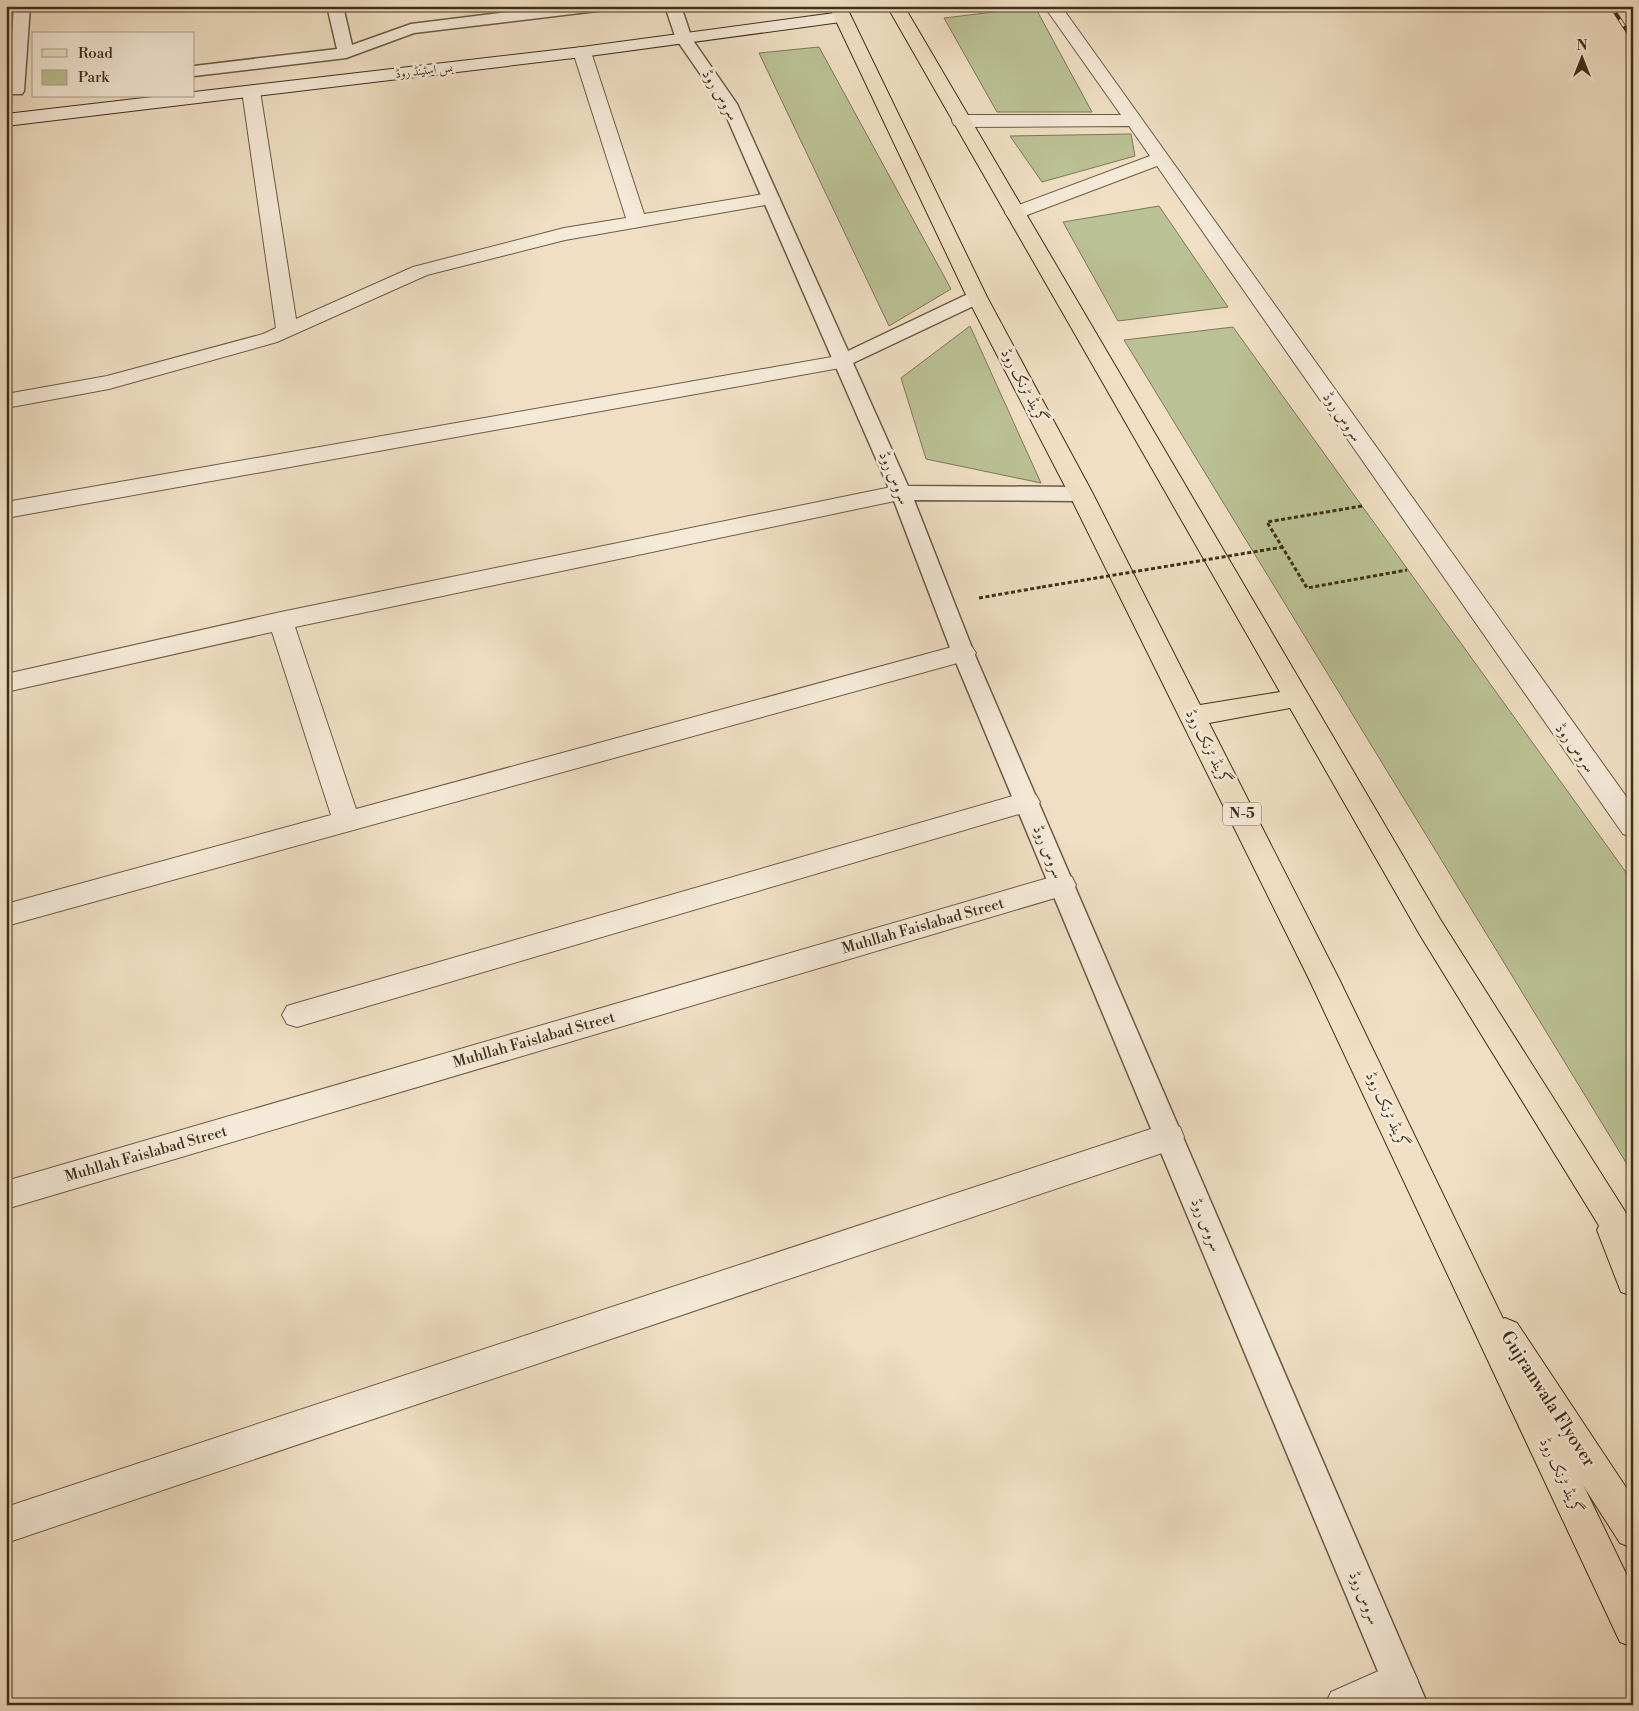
<svg xmlns="http://www.w3.org/2000/svg" width="1639" height="1711" font-family="'Libre Bodoni',Amiri,serif">
  <rect width="100%" height="100%" fill="#f0dfc4"/>
  <filter id="stains"><feTurbulence type="fractalNoise" baseFrequency=".004" numOctaves="4"/><feColorMatrix values="0 0 0 0 .2 0 0 0 0 .09 0 0 0 0 .02 0 0 0 .5 -.17"/></filter>
  <radialGradient id="worn" r=".72"><stop offset=".6" stop-color="#630" stop-opacity="0"/><stop offset="1" stop-color="#630" stop-opacity=".3"/></radialGradient>
  <path fill="#bac194" stroke="#7c7856" d="M1035 7 1092 112H997L944 18Z
    M819 47 951 289 889 326 759 53Z
    M1131 134 1135 156 1042 182 1010 136Z
    M1159 206 1228 307 1118 321 1063 222Z
    M970 326 1041 483 926 459 901 378Z
    M1233 327 1633 882V1174L1124 340Z"/>
  <g fill="none" stroke-linecap="round" stroke-linejoin="round">
    <defs>
      <path id="lane" d="M14 6H30L24 91 22 94H10L8 91Z
        M327 6H343L352 45 411 24 557 6H605L602 9 597 11 414 33 346 58 194 76V66L337 49Z
        M665 6H681L692 39 737 104 848 351 970 293 977 291 984 293 986 297 984 301 853 363 908 486 1081 487 1088 489 1091 494 1088 499 1081 501 914 500 974 653 1428 1705H1393L1387 1693 952 653 891 493 721 104 676 39Z"/>
      <path id="street" d="M1044 6H1061L1633 806V837L1623 834 1157 166 1022 217 1015 219 1008 217 1005 213 1008 209 1150 156 1129 126 961 127 954 125 952 121 954 117 961 115H1121Z
        M582 47 588 48 591 52 644 214 770 193 777 195 780 199 777 203 565 240 427 275 277 342 109 389 6 408V394L107 376 263 334 276 328 242 91 245 87 251 86 257 87 260 91 296 319 413 267 564 228 626 218 573 52 576 48Z
        M843 355 851 356 854 361 851 366 6 518V502Z
        M901 485 909 488 913 493 909 498 295 627 356 809 963 644 972 647 976 653 972 659 6 926V904L331 815 272 632 6 692V674L281 612Z
        M1027 792 1036 795 1040 802 1036 809 297 1027 287 1024 282 1015 287 1006 297 1003Z
        M1062 874 1072 877 1076 885 1072 893 6 1209V1181Z
        M1169 1123 1180 1127 1184 1137 1180 1147 6 1543V1507Z
        M1399 1662 1412 1668 1418 1681 1412 1694 1389 1705H1325L1331 1692Z"/>
      <path id="secondary" d="M842 12 848 13 851 17 848 21 582 57 6 126V114L161 96H194V92L582 47Z"/>
      <path id="primary" d="M1613 1215 1624 1220 1633 1239V1296L1621 1292 1597 1230 1602 1220Z
        M1505 1318 1517 1323 1633 1498V1548L1620 1543 1493 1345 1488 1334 1493 1323Z"/>
      <path id="highway" d="M829 6H846L987 297 1093 494 1200 705 1280 692 887 6H904L1440 919 1633 1224V1268L1622 1263 1420 935 1290 708 1209 723 1339 979 1633 1588V1647L1620 1642 1309 979 1069 494 967 297Z"/>
    </defs>
    <use href="#lane" stroke="#6b5b44" stroke-width="3"/>
    <use href="#street" stroke="#6b5b44" stroke-width="2"/>
    <use href="#secondary" stroke="#3f2f19" stroke-width="2"/>
    <use href="#primary" stroke="#3f2f19" stroke-width="2"/>
    <use href="#highway" stroke="#3f2f19" stroke-width="2"/>
    <path stroke="#3f2f19" stroke-width="3" stroke-dasharray="4 2.5" stroke-linecap="butt" d="M1362 506 1267 522 1307 588 1407 570
      M979 598 1042 587"/>
    <use href="#lane" fill="#f5ead9" fill-rule="evenodd"/>
    <use href="#street" fill="#f5ead9" fill-rule="evenodd"/>
    <use href="#secondary" fill="#f5ead9" fill-rule="evenodd"/>
    <use href="#primary" fill="#f0dfc4" fill-rule="evenodd"/>
    <use href="#highway" fill="#f0dfc4" fill-rule="evenodd"/>
    <defs>
      <path id="rail" d="M1611 6 1633 40"/>
    </defs>
    <use href="#rail" stroke="#3f2f19" stroke-width="4"/>
    <use href="#rail" stroke="#f5ead9" stroke-width="2.5" stroke-dasharray="8" stroke-linecap="butt"/>
    <path stroke="#3f2f19" stroke-width="3" stroke-dasharray="4 2.5" stroke-linecap="butt" d="M1042 587 1283 547"/>
  </g>
  <g text-anchor="middle" dominant-baseline="central" stroke-width="5" stroke-linejoin="round" paint-order="stroke">
    <g font-size="12" fill="#3f2f19" stroke="#f5ead9">
      <text transform="translate(424 71) rotate(-7)">بس اسٹینڈ روڈ</text>
    </g>
    <rect fill="#f5ead9" stroke="#766753" stroke-width="1" x="1223" y="802.5" width="38" height="23" rx="4"/>
    <g font-size="14" font-weight="bold" fill="#3f2f19">
      <text x="1242" y="814">N-5</text>
    </g>
    <g font-size="15" fill="#3f2f19" stroke="#f5ead9">
      <text transform="translate(720 95) rotate(59)">سروس روڈ</text>
      <text transform="translate(1024 386) rotate(62)">گرینڈ ٹرنک روڈ</text>
      <text transform="translate(1342 417) rotate(55)">سروس روڈ</text>
      <text transform="translate(894 478) rotate(67)">سروس روڈ</text>
      <text transform="translate(1208 747) rotate(63)">گرینڈ ٹرنک روڈ</text>
      <text transform="translate(1575 748) rotate(54)">سروس روڈ</text>
      <text transform="translate(1048 852) rotate(67)">سروس روڈ</text>
      <text transform="translate(923 926) rotate(-16)">Muhllah Faislabad Street</text>
      <text transform="translate(534 1040) rotate(-16)">Muhllah Faislabad Street</text>
      <text transform="translate(1387 1110) rotate(65)">گرینڈ ٹرنک روڈ</text>
      <text transform="translate(146 1154) rotate(-16)">Muhllah Faislabad Street</text>
      <text transform="translate(1206 1225) rotate(67)">سروس روڈ</text>
      <text transform="translate(1561 1476) rotate(65)">گرینڈ ٹرنک روڈ</text>
      <text transform="translate(1364 1598) rotate(67)">سروس روڈ</text>
    </g>
    <g font-size="18" fill="#3f2f19" stroke="#f5ead9">
      <text transform="translate(1548 1399) rotate(57)">Gujranwala Flyover</text>
    </g>
  </g>
  <rect width="1639" height="1711" fill="none" stroke="#f0dfc4" stroke-width="25"/>
  <rect x="8" y="8" width="1624" height="1696" fill="none" stroke="#3f2f19" stroke-width="2.5"/>
  <rect x="12" y="12" width="1614" height="1686" fill="none" stroke="#3f2f19"/>
  <rect x="32" y="32" width="162" height="65" fill="#f5ead9" stroke="#ac9f8c"/>
  <rect x="42" y="49" width="25" height="8" fill="#f0dfc4" stroke="#ac9f8c"/>
  <text x="78" y="58" font-size="15" fill="#3f2f19">Road</text>
  <rect x="42" y="70" width="25" height="15" fill="#bac194" stroke="#ac9f8c"/>
  <text x="78" y="82" font-size="15" fill="#3f2f19">Park</text>
  <g transform="translate(1582 58)" stroke="#f5ead9" stroke-width="4" paint-order="stroke">
  <path d="M0-4L9 19L0 12L-9 19Z" fill="#3f2f19"/>
  <text y="-8" font-size="14" font-weight="bold" text-anchor="middle" fill="#3f2f19">N</text>
  </g>
  <rect width="100%" height="100%" filter="url(#stains)"/>
  <rect width="100%" height="100%" fill="url(#worn)"/>
</svg>
